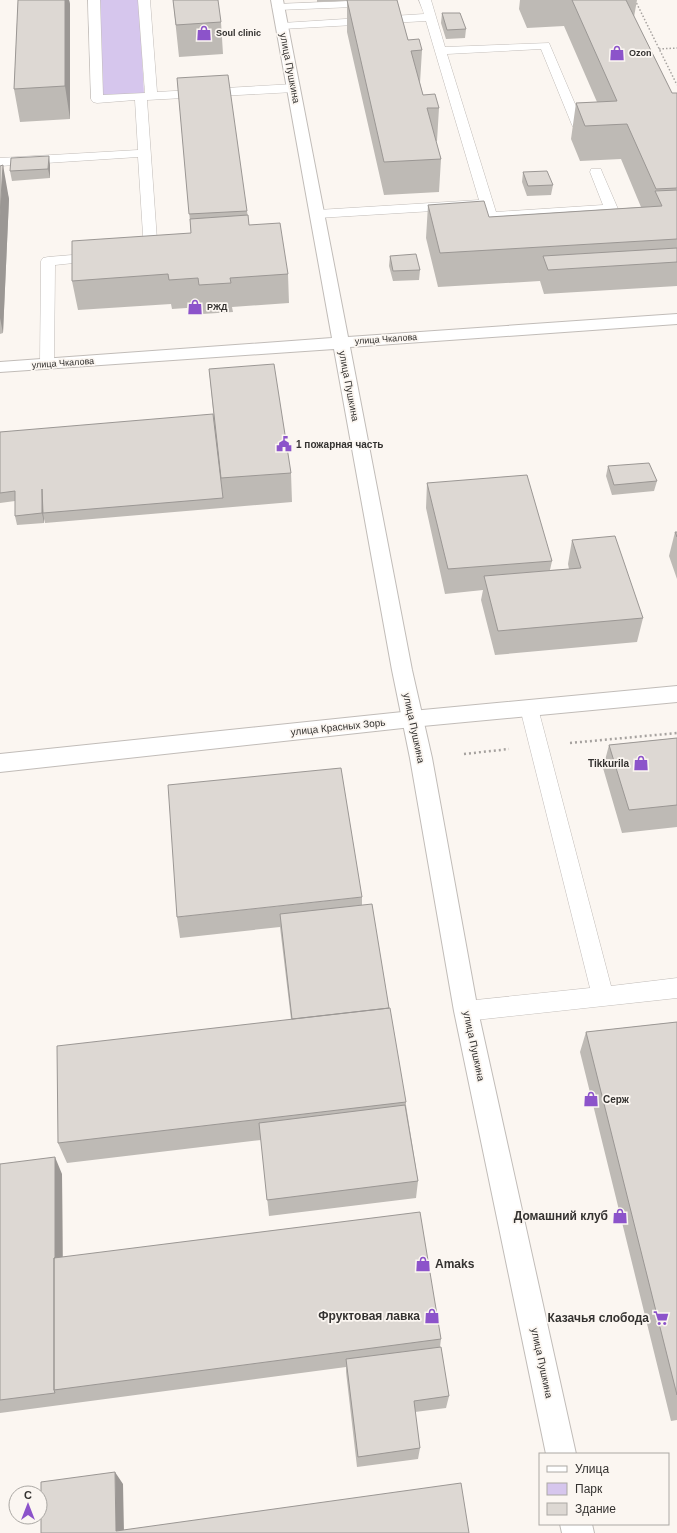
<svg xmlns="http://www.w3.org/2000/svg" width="677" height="1533" font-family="Helvetica,sans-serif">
  <rect width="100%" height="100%" fill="#fbf6f1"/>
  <path fill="#d6c6ed" d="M99 0H139L144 93 102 96Z"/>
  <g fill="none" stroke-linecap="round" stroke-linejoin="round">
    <defs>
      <path id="service" d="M88 0H100L103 95 145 93 138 0H150L157 92 294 84 298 85 300 88 298 91 294 92 147 100 158 254 156 257 151 258 139 257 137 254 139 251 144 250 138 157 0 166V158L138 150 135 100 97 103 93 102 91 99Z
        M371 0H385L386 3 380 6 278 10 272 7 278 4Z
        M419 0H431L445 47 549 43 584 125 582 128H574L572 125 541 49 447 54 496 212 603 205 590 172 591 169H601L602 172 618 209 616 212 491 220 486 219 482 208 318 218 313 217 311 214 313 211 318 210 479 200 426 21 282 29 278 28 276 26 278 24 282 23 424 14Z
        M97 253 102 254 104 257 102 260 55 265 54 364 52 367 47 369 42 367 40 364 41 261 43 258 48 257Z
        M529 701 536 703 538 708 611 986 677 978V998L466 1021 458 1018 455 1011 458 1004 466 1001 590 988 520 708 522 703Z"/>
      <path id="tertiary" d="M271 0H283L348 337 677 314V324L350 347 412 670 432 758 478 1011 576 1454H546L454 1011 410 758 392 670 334 349 0 372V362L332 338Z
        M560 1524H592L594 1533H562Z"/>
      <path id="secondary" d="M677 686V702L412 727 0 772V754L412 711Z"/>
    </defs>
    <use href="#service" stroke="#c1bcb8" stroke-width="1"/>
    <use href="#tertiary" stroke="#c1bcb8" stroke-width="2"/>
    <use href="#secondary" stroke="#c1bcb8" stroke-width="2"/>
    <path stroke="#a6a29f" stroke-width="1.5" stroke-dasharray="1.5 2" stroke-linecap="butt" d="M635 0 677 85
      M659 49 677 48"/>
    <path stroke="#a6a29f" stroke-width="2.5" stroke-dasharray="2 3" stroke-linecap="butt" d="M570 743 677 733
      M464 754 509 749"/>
    <use href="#service" fill="#fff" fill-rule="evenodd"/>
    <use href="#tertiary" fill="#fff" fill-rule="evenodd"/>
    <use href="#secondary" fill="#fff" fill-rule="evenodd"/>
  </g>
  <path fill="#bebab5" d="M18 0H69L70 4V119L20 122 14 89Z
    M173 0 221 22 223 54 179 57Z
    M317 0H397L408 40 422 50 420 83 423 95 439 108 437 141H436L441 159 439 192 384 195 347 32V1L317 2Z
    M520 0H637L634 17 672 93H677V286L544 294 540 281 438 287 426 238 428 205 489 217 641 207 621 159 580 161 571 139 576 103 597 102 564 26 527 28 519 9Z
    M442 13 466 29 465 38 446 39 441 23Z
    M177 78 247 211 249 225 288 274 289 303 232 307 233 312 202 314 201 307 172 309 171 304 78 310 72 281 191 233Z
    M50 165V178L12 181 10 171Z
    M0 166 9 199 3 333 0 334Z
    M523 172 553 185 551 195 527 196 522 182Z
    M390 256 420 270 419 280 393 281 389 266Z
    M209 369 291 473 292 502 45 523 44 519V523L17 525 15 516V501L0 503V432L214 419Z
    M608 466 657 481 654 491 612 495 606 476Z
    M427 483 552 561 550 570 569 569 568 564 572 540 643 618 637 642 495 655 481 600 483 590 445 594 426 508Z
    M675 532H677V579L669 556Z
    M677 738V827L622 833 603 768 609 745Z
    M362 897V905L406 1102V1105L418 1181 416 1198 269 1216 261 1140 67 1163 58 1143 291 1019 280 927 180 938 177 917Z
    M677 1022V1420L671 1421 580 1052 586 1032Z
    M0 1164 62 1174 63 1257 441 1339 440 1347 449 1396 446 1408 415 1412 420 1448 418 1459 357 1467 346 1372V1367L0 1413Z"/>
  <path fill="#9b9794" d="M65 0H69L70 4V119L65 86Z
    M49 156 50 165V178L48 169Z
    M3 165 9 199 3 333 0 318V216Z
    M42 489 43 513 44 519V523L42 513Z
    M55 1157 62 1174 63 1389 55 1390Z
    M115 1472 123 1484 124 1533 116 1531Z"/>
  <path fill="#ddd8d3" stroke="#9b9794" d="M18 0H65V86L14 89Z
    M173 0H218L221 22 176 25Z
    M347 0H397L408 40 419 39 422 50 411 51 423 95 435 94 439 108H427L441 159 384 162Z
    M572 0H626L672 93H677V188L656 189 627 124 585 126 576 103 617 101Z
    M442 13H460L466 29 447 30Z
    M228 75 247 211 189 214 177 78Z
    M49 156 48 169 10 171 11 158Z
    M3 165 0 216V166Z
    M547 171 553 185 528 186 523 172Z
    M677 190V239L440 253 428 205 484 201 489 217 662 206 655 191Z
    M248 215 249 225 280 223 288 274 230 278 231 283 199 285 198 278 169 280 168 274 72 281V241L191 233 190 219Z
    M677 248V262L548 270 543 256Z
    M416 254 420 270 393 271 390 256Z
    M274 364 291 473 221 478 209 369Z
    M213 414 223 498 43 513 42 489V513L15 516V491L0 493V432Z
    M649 463 657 481 614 485 608 466Z
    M527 475 552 561 448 569 427 483Z
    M675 532H677V537Z
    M615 536 643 618 498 631 484 576 581 568 572 540Z
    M677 738V805L629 810 609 745Z
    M341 768 362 897 177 917 168 785Z
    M372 904 389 1008 292 1019 280 914Z
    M390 1008 406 1102 58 1143 57 1046Z
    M677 1022V1395L586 1032Z
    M405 1105 418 1181 267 1200 259 1123Z
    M55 1157V1258H54V1390L55 1393 0 1400V1164Z
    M420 1212 441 1339 54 1390V1258Z
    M441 1347 449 1396 414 1401 420 1448 358 1457 346 1359Z
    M115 1472 116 1531 461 1483 469 1533H41V1482Z"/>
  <defs>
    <symbol id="shop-bare" viewBox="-9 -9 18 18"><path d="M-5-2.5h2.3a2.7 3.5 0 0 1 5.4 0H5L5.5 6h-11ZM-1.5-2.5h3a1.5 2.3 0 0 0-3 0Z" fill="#8c53ca" stroke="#fbf6f1" stroke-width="2.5" paint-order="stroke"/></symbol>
    <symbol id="civic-bare" viewBox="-9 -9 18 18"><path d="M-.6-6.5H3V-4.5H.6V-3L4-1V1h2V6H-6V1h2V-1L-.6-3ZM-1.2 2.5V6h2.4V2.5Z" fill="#8c53ca" stroke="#fbf6f1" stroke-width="2.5" paint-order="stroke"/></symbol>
    <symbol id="supermarket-bare" viewBox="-9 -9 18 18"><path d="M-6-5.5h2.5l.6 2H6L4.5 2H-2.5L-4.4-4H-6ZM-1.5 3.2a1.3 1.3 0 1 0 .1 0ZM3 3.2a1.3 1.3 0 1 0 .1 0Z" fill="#8c53ca" stroke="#fbf6f1" stroke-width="2.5" paint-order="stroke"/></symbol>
  </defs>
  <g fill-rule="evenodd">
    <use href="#shop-bare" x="193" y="22" width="22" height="22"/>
    <use href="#shop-bare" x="606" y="42" width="22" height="22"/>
    <use href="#shop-bare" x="184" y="296" width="22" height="22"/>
    <use href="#civic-bare" x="273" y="433" width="22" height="22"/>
    <use href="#shop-bare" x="630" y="752" width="22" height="22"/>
    <use href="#shop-bare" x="580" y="1088" width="22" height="22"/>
    <use href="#shop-bare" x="609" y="1205" width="22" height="22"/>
    <use href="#shop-bare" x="412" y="1253" width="22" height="22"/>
    <use href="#shop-bare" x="421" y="1305" width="22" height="22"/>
    <use href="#supermarket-bare" x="650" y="1307" width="22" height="22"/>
  </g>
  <g text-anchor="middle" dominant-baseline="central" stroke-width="3.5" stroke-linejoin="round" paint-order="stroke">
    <g font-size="9" font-weight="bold" fill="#343230" stroke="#fbf6f1" text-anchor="start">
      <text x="216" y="33">Soul clinic</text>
      <text x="629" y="53">Ozon</text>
      <text x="207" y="307">РЖД</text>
    </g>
    <g font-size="9" fill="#343230" stroke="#fbf6f1">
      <text transform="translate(386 339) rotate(-4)">улица Чкалова</text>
      <text transform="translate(63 363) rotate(-4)">улица Чкалова</text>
    </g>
    <g font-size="10" fill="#343230" stroke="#fbf6f1">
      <text transform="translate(290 68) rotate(79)">улица Пушкина</text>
      <text transform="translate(349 386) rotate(79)">улица Пушкина</text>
      <text transform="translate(338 727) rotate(-6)">улица Красных Зорь</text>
      <text transform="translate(414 728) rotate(78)">улица Пушкина</text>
      <text transform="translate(474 1046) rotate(78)">улица Пушкина</text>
      <text transform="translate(542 1363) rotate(78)">улица Пушкина</text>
    </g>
    <g font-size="10" font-weight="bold" fill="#343230" stroke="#fbf6f1" text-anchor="start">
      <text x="296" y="444">1 пожарная часть</text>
      <text x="629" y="763" text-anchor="end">Tikkurila</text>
      <text x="603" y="1099">Серж</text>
    </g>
    <g font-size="12" font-weight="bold" fill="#343230" stroke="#fbf6f1" text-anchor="end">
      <text x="608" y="1216">Домашний клуб</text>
      <text x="435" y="1264" text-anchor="start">Amaks</text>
      <text x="420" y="1316">Фруктовая лавка</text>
      <text x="649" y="1318">Казачья слобода</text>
    </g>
  </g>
  <rect x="539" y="1453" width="130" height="72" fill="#fbf6f1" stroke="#aba8a4"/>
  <rect x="547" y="1466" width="20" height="6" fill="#ffffff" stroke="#aba8a4"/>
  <text x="575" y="1473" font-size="12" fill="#343230">Улица</text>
  <rect x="547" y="1483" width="20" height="12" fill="#d6c6ed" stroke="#aba8a4"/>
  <text x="575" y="1493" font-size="12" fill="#343230">Парк</text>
  <rect x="547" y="1503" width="20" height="12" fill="#ddd8d3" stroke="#aba8a4"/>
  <text x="575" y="1513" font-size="12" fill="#343230">Здание</text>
  <g transform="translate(28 1505)"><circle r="19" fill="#fbf6f1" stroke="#aba8a4"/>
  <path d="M0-3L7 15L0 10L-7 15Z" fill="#8c53ca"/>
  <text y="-6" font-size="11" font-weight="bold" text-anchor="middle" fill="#343230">С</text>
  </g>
</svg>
